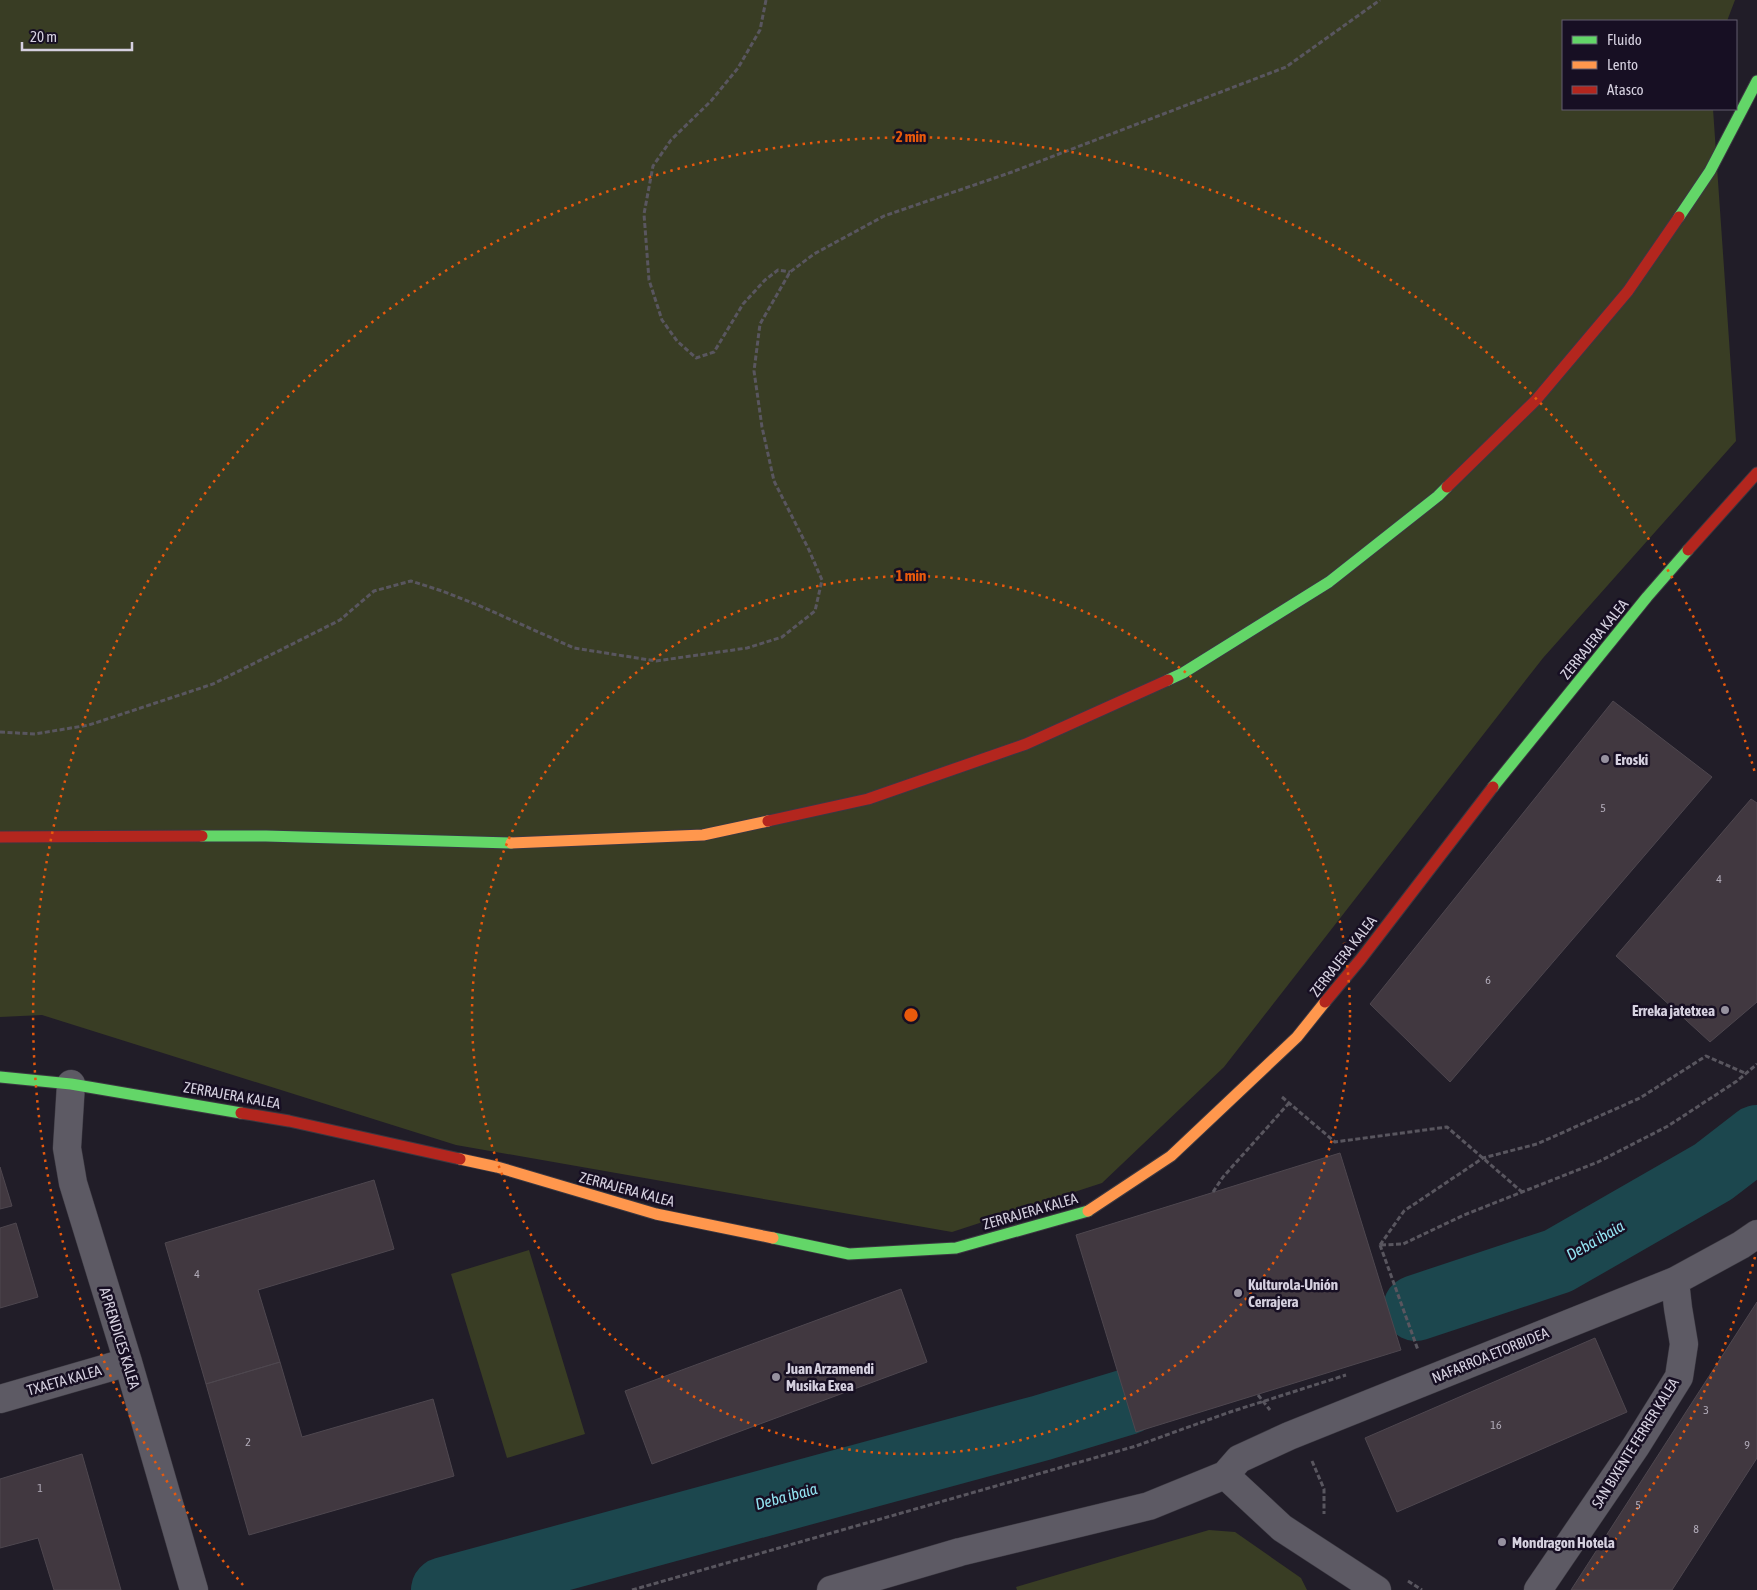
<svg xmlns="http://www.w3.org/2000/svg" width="1757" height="1590" font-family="'Asap Condensed',sans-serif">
  <rect width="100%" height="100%" fill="#211d28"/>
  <path fill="#393d24" d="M0 0H1735L1727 21H1563V109H1713L1736 441 1543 658 1224 1067 1102 1183 952 1232 456 1145 42 1015 0 1017Z
    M529 1250 585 1434 507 1458 451 1274Z
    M1209 1530 1235 1532 1301 1578 1307 1590H1017L1016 1587Z"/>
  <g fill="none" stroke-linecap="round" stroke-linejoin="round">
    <path stroke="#1c474e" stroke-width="66" d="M1416 1308 1558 1261 1713 1172 1757 1138
      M444 1590 1041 1428 1127 1402"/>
  </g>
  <path fill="#413840" stroke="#4e474f" d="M1613 701 1712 777 1450 1082 1370 1004Z
    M1751 799 1757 803V1002L1710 1042 1616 956Z
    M1340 1153 1401 1350 1136 1432 1076 1235Z
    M0 1167 12 1206 0 1209Z
    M374 1180 394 1249 258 1290 280 1362 206 1384 165 1243Z
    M16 1223 38 1297 0 1308V1228Z
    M901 1289 927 1362 652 1464 625 1391Z
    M1757 1302V1458L1672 1590H1571Z
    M1595 1338 1627 1412 1397 1512 1365 1438Z
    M280 1362 302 1437 433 1399 454 1476 249 1535 206 1384Z
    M82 1454 121 1590H54L38 1538 0 1548V1479Z"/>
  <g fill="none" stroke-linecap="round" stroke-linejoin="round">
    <defs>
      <path id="street" d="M71 1084 67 1148 73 1183 128 1362 194 1590
        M0 1399 128 1362
        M1225 1475 1282 1528 1377 1590
        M831 1590 960 1552 1149 1506 1225 1475 1239 1459 1289 1436 1675 1281 1741 1245 1757 1234
        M1538 1590 1636 1446 1679 1377 1684 1344 1678 1308 1675 1281"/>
      <path id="fast" d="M1679 217 1710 171 1757 81
        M1168 680 1183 673 1329 582 1438 496 1447 487
        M1493 787 1647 597 1688 550
        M202 836H266L511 843
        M0 1077 71 1084 241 1113
        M773 1238 849 1254 956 1248 1088 1211"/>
      <path id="slow" d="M511 843 703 835 768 821
        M460 1159 497 1167 656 1214 773 1238
        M1088 1211 1171 1156 1297 1037 1325 1002"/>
      <path id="jam" d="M1447 487 1536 400 1628 291 1679 217
        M1688 550 1757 473
        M768 821 868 799 1026 744 1168 680
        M0 837 202 836
        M1325 1002 1360 960 1493 787
        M241 1113 289 1121 460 1159"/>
    </defs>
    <use href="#street" stroke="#3b3841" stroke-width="29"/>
    <use href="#fast" stroke="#3b3841" stroke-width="13"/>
    <use href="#slow" stroke="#3b3841" stroke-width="13"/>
    <use href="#jam" stroke="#3b3841" stroke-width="13"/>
    <path stroke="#59565f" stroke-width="3" stroke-dasharray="5 2.5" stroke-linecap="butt" d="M766 0 760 30 738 68 711 101 671 140 653 166 644 214 649 280 662 320 677 341 696 358 714 352 743 304 765 280 778 270 790 272
      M0 732 35 734 89 725 213 684 340 620 374 591 411 581 442 591 478 605 574 648 656 661 747 648 782 637 815 611 822 580 809 550 774 481 762 427 754 371 760 324 790 272 814 254 884 216 1012 172 1286 67 1380 0
      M1282 1097 1335 1142 1447 1127 1522 1192
      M1213 1192 1223 1177 1289 1103
      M1380 1245 1418 1350
      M1380 1245 1404 1211 1483 1158 1537 1144 1640 1098 1706 1056 1747 1074
      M1381 1245 1403 1244 1464 1215 1598 1162 1668 1126 1737 1081 1757 1064
      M1258 1395 1270 1410
      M1312 1461 1324 1489V1514
      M1408 1581 1422 1590
      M632 1590 1136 1446 1230 1412 1346 1375"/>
    <use href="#street" stroke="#5d5a64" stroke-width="28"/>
    <use href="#fast" stroke="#63d668" stroke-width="11"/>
    <use href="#slow" stroke="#ff974d" stroke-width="11"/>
    <use href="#jam" stroke="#b3261e" stroke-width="11"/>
  </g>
  <g fill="none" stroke="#e8590c" stroke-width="2.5" stroke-dasharray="2.5 5">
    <circle cx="911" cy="1015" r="439"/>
    <path d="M1755 1257A878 878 0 0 1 1579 1585M243 1585A878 878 0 1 1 1755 773"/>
  </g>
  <g fill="#96919f" stroke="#170f23" stroke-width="2">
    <circle cx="1605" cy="759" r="5"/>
    <circle cx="1725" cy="1010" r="5"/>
    <circle cx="1238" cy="1293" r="5"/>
    <circle cx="776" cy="1377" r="5"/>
    <circle cx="1502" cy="1542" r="5"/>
  </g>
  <g text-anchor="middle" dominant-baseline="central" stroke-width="5" stroke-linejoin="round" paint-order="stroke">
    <g font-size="12" fill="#b0aab7">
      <text x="1603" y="808">5</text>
      <text x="1719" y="879">4</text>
      <text x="1488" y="980">6</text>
      <text x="197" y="1274">4</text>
      <text x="1706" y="1410">3</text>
      <text x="1496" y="1425">16</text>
      <text x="248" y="1442">2</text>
      <text x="1747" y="1445">9</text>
      <text x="40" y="1488">1</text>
      <text x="1638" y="1505">5</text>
      <text x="1696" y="1529">8</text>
    </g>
    <g font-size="15" fill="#d5d0df" stroke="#170f23">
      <text transform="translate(1594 639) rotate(-51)">ZERRAJERA KALEA</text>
      <text transform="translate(1343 956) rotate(-52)">ZERRAJERA KALEA</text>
      <text transform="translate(232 1095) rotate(10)">ZERRAJERA KALEA</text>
      <text transform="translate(627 1189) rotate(15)">ZERRAJERA KALEA</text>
      <text transform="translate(1030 1211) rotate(-16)">ZERRAJERA KALEA</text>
      <text transform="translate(120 1338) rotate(73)">APRENDICES KALEA</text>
      <text transform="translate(1490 1355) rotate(-22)">NAFARROA ETORBIDEA</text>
      <text transform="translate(64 1380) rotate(-16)">TXAETA KALEA</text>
      <text transform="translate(1635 1443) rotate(-58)">SAN BIXENTE FERRER KALEA</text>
    </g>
    <g font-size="15" font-weight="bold" fill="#d5d0df" stroke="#170f23" text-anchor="start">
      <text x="1615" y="759">Eroski</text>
      <text x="1715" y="1010" text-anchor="end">Erreka jatetxea</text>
      <text x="1248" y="1284">Kulturola-Unión<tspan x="1248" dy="17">Cerrajera</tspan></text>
      <text x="786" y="1368">Juan Arzamendi<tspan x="786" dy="17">Musika Exea</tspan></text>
      <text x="1512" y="1542">Mondragon Hotela</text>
    </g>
    <g font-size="16" font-style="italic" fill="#93e4f2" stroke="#170f23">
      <text transform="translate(1595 1240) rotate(-30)">Deba ibaia</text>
      <text transform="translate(786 1496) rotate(-15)">Deba ibaia</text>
    </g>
  </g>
  <circle cx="911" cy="1015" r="8" fill="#e8590c" stroke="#170f23" stroke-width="2.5"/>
  <g font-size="15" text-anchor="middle" font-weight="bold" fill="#e8590c" stroke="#170f23" stroke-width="5" stroke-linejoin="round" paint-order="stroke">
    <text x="911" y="142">2 min</text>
    <text x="911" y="581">1 min</text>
  </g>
  <rect x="1562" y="20" width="175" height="90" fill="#170f23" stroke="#635c6e"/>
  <rect x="1572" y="36" width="25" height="8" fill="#63d668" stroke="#635c6e"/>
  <text x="1607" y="45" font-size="15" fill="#d5d0df">Fluido</text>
  <rect x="1572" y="61" width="25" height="8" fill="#ff974d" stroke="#635c6e"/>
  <text x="1607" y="70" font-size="15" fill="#d5d0df">Lento</text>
  <rect x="1572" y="86" width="25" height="8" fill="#b3261e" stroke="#635c6e"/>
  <text x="1607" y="95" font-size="15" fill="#d5d0df">Atasco</text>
  <path d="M22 42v8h110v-8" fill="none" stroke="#d5d0df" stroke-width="2.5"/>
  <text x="30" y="42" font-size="15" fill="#d5d0df" stroke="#170f23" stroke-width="4" paint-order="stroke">20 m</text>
</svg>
